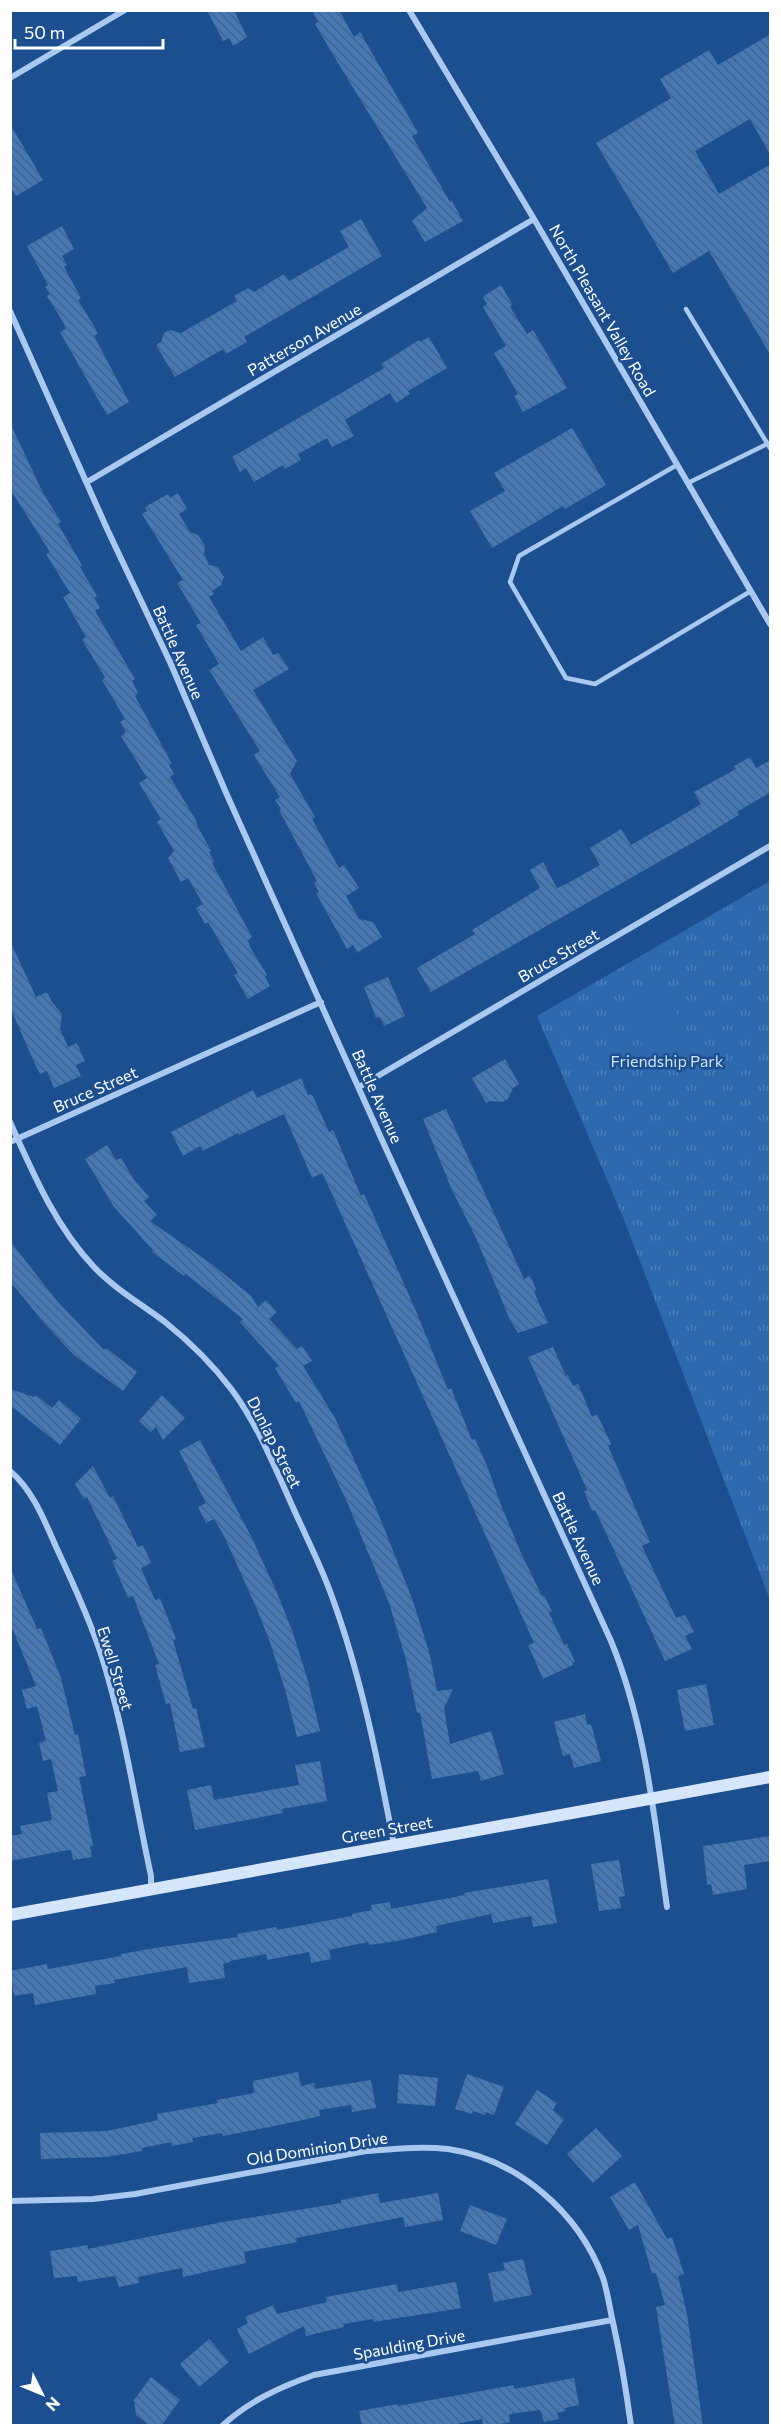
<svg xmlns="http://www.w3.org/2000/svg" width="781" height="2436" font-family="Commissioner,sans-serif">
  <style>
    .grass { fill: url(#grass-tufts) }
    .pitch { fill: #2e69ad }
    .building { fill: url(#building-back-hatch) }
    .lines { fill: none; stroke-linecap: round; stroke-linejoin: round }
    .lane { stroke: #a9c9ee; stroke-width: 4.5 }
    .street { stroke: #a9c9ee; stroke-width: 6 }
    .secondary { stroke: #d6e6fa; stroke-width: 12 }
    .labels { text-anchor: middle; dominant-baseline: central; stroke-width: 5; stroke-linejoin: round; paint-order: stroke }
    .street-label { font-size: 16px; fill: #fff; stroke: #1b4f8f }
    .park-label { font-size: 16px; fill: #cfe3fa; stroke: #1b4f8f }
  </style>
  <defs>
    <pattern id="grass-tufts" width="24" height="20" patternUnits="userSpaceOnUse" patternTransform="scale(1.5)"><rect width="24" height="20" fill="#2e69ad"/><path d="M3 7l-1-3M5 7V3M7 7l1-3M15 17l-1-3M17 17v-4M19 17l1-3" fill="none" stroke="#4d80b9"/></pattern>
    <pattern id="building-back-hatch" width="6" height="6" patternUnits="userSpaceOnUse" patternTransform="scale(1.5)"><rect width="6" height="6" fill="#4478b7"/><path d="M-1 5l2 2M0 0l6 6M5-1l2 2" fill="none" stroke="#486282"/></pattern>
  </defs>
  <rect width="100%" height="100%" fill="#1b4f8f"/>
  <path class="grass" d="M 770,881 L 770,1600 L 623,1217 L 537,1016 Z"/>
  <path class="pitch" d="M 659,982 L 698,1053 L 658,1075 L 619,1004 Z"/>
  <path class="building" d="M 207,10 L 234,10 L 247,37 L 233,46 L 229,38 L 223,41 Z
    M 312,10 L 339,10 L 354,37 L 360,32 L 418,133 L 412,136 L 450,202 L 452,201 L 463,221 L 425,242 L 412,221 L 427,208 L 341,68 L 315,24 L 318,22 Z
    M 771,34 L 771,156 L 750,119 L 695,151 L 719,194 L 771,164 L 771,356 L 709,251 L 673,273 L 596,143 L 671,98 L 660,79 L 709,50 L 718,65 Z
    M 10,124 L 43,180 L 16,196 L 10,186 Z
    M 361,219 L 382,256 L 244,337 L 247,342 L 226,354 L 223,349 L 175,377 L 156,345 L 161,342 L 164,333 L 170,330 L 181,333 L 237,301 L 234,296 L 248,288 L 254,292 L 284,274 L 289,281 L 349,247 L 340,231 Z
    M 62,226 L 74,249 L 62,256 L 67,265 L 64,267 L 81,298 L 78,300 L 98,333 L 94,336 L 129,402 L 107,415 L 60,332 L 66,329 L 63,322 L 47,296 L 50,294 L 45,287 L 48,285 L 27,246 Z
    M 501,285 L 512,304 L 510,307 L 527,334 L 533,330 L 567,388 L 523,412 L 514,396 L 518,394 L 494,353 L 506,346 L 483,307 L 487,304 L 483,298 L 485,295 Z
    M 429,337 L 447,368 L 408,391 L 410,394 L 396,403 L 390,393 L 345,420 L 354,436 L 332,447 L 327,438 L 298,454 L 301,460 L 285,469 L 283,465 L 254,482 L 246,468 L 240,472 L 232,457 L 384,368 L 381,364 L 419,340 L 420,342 Z
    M 10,423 L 43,493 L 61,522 L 58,524 L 82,565 L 80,567 L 97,596 L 94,598 L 100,608 L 95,611 L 135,679 L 132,681 L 138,693 L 135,696 L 172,764 L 169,765 L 174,774 L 170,777 L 197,822 L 196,823 L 211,851 L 209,852 L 214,862 L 212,863 L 252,937 L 248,940 L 250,947 L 267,975 L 265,977 L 270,986 L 248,999 L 234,975 L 238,973 L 208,922 L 205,924 L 196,908 L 203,904 L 188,878 L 181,882 L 168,858 L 174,851 L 157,822 L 161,819 L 139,783 L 147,778 L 121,736 L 126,732 L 120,722 L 125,719 L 102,680 L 105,677 L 82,640 L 86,637 L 63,597 L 70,593 L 46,554 L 50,552 L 10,489 Z
    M 572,428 L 606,485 L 565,509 L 563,506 L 492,548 L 470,511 L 505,491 L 494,473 Z
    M 178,493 L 187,509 L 179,514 L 190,532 L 198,535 L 205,546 L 204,554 L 209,565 L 218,567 L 224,577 L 221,585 L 212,591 L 214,594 L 209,597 L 241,651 L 263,637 L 273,655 L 278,653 L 289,669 L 253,690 L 297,761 L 290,774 L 315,817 L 312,819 L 339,868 L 344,865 L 359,888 L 346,896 L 359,919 L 373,922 L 382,937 L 357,953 L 353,945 L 347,949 L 316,893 L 319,892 L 314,883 L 317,881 L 279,810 L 281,809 L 275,800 L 280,797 L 254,755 L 260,751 L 209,670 L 219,664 L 196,625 L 201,623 L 177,583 L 183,580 L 142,514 L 147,511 L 145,507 L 168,494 L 170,498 Z
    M 750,757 L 756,768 L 771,760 L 771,792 L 737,812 L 739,815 L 699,839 L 431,992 L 417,968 L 475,934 L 472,930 L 540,888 L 530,870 L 543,862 L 557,888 L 568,883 L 600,865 L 590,848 L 621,829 L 631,845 L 671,822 L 701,804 L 694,792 L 736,769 L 734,766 Z
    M 10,941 L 36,997 L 47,992 L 52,1002 L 62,1014 L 60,1029 L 68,1047 L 77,1043 L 85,1061 L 76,1065 L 81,1076 L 54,1088 L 47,1071 L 40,1074 L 34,1062 L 10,1007 Z
    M 388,977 L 405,1016 L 384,1026 L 380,1017 L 376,1018 L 364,987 Z
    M 505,1059 L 519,1084 L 513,1088 L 508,1099 L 502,1102 L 490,1101 L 486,1103 L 472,1078 Z
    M 301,1078 L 308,1095 L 312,1094 L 329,1132 L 333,1130 L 361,1196 L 364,1194 L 416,1311 L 448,1390 L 451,1388 L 472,1440 L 475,1439 L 488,1468 L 501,1505 L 521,1553 L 542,1596 L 544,1595 L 552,1611 L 549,1613 L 564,1645 L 567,1644 L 575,1662 L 572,1663 L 573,1665 L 543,1679 L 528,1645 L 534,1643 L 327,1183 L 322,1173 L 312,1178 L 284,1114 L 239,1135 L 238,1133 L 203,1151 L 200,1146 L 183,1156 L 171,1132 L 253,1090 L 257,1098 Z
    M 446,1109 L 524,1279 L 530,1276 L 536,1289 L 534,1292 L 548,1323 L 518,1333 L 510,1320 L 476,1238 L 452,1190 L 423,1119 Z
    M 107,1145 L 116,1160 L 121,1158 L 135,1181 L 149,1197 L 144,1201 L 157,1215 L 150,1221 L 213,1265 L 251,1296 L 258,1307 L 266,1300 L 277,1312 L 269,1319 L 297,1349 L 302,1346 L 312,1361 L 303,1366 L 335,1418 L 376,1508 L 413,1601 L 430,1655 L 437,1691 L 453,1689 L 444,1708 L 450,1744 L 491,1731 L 504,1774 L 481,1781 L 478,1771 L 432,1779 L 420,1713 L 417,1713 L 406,1660 L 389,1603 L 347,1502 L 299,1401 L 296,1403 L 275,1368 L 279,1366 L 240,1322 L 243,1319 L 186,1274 L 184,1276 L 152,1252 L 153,1250 L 114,1207 L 85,1159 Z
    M 10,1241 L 57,1301 L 104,1350 L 106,1348 L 137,1372 L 123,1391 L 74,1355 L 44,1323 L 10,1281 Z
    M 553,1347 L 566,1376 L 568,1375 L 573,1386 L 578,1384 L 592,1417 L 597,1414 L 611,1444 L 608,1446 L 650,1542 L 642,1546 L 676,1618 L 685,1615 L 694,1632 L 685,1636 L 692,1649 L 665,1661 L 612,1546 L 595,1510 L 592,1511 L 584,1491 L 587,1490 L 528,1357 Z
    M 10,1389 L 34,1397 L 36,1395 L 52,1408 L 59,1400 L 81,1419 L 60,1445 L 10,1405 Z
    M 162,1395 L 185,1418 L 163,1440 L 156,1427 L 151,1432 L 139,1421 Z
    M 200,1440 L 252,1538 L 278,1595 L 293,1633 L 308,1681 L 320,1731 L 297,1737 L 286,1693 L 270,1642 L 256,1607 L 224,1536 L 214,1519 L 206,1523 L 198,1507 L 206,1503 L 179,1451 Z
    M 93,1466 L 110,1498 L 113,1496 L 138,1547 L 143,1545 L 151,1563 L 141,1568 L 155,1600 L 160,1598 L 176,1639 L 173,1640 L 193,1709 L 196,1708 L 205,1747 L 180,1752 L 170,1703 L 166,1704 L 155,1665 L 159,1664 L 133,1596 L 128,1598 L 112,1561 L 117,1559 L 87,1497 L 84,1499 L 75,1484 Z
    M 10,1567 L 37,1629 L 41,1628 L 61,1678 L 75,1735 L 78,1734 L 86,1776 L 79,1777 L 93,1846 L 90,1846 L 92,1857 L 73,1860 L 71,1850 L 68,1850 L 10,1861 L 10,1836 L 22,1834 L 20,1826 L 52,1820 L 47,1793 L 58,1791 L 51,1759 L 43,1761 L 39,1743 L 46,1741 L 37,1706 L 27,1709 L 22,1690 L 36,1686 L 10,1623 Z
    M 706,1684 L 714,1725 L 685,1731 L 677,1690 Z
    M 585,1714 L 587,1725 L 591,1724 L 601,1761 L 574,1768 L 570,1754 L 563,1756 L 554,1722 Z
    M 320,1761 L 327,1801 L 282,1809 L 283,1813 L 195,1830 L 187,1790 L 211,1785 L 214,1800 L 299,1785 L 295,1765 Z
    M 771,1836 L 771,1861 L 744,1865 L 747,1889 L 713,1895 L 711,1884 L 707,1885 L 703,1846 Z
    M 619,1860 L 625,1896 L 619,1897 L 621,1908 L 599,1911 L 591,1864 Z
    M 548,1879 L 557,1923 L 533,1927 L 531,1916 L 493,1923 L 491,1914 L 436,1926 L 437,1932 L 397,1941 L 369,1945 L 368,1942 L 329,1950 L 331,1959 L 311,1963 L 309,1952 L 267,1960 L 266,1954 L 230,1961 L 230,1962 L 223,1964 L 225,1978 L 189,1983 L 187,1967 L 114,1980 L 115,1983 L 95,1986 L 96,1994 L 35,2005 L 33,1993 L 14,1996 L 10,1971 L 47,1964 L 48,1969 L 121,1956 L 121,1954 L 161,1947 L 238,1937 L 237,1934 L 276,1927 L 277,1930 L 352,1916 L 352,1914 L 372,1910 L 371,1905 L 390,1902 L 391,1909 L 465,1895 L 464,1893 Z
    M 298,2072 L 301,2086 L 314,2083 L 315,2089 L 371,2080 L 376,2108 L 352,2112 L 351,2105 L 319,2110 L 320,2116 L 299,2121 L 223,2136 L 222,2133 L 192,2138 L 193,2142 L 172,2146 L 171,2142 L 142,2148 L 142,2151 L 106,2157 L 41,2159 L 40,2133 L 107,2131 L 158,2120 L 157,2114 L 218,2103 L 217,2100 L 254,2093 L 253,2081 Z
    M 399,2074 L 438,2078 L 435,2106 L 397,2103 Z
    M 467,2074 L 504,2087 L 494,2115 L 486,2112 L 485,2115 L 473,2111 L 472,2114 L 455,2109 Z
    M 537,2090 L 557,2103 L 553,2110 L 564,2119 L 547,2145 L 515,2124 Z
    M 596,2128 L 622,2156 L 593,2183 L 567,2154 Z
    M 635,2182 L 667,2239 L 672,2237 L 684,2274 L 678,2276 L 687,2314 L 703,2426 L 675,2426 L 656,2307 L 665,2305 L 656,2273 L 652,2274 L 638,2225 L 629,2230 L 610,2197 Z
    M 378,2193 L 380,2203 L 438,2193 L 443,2220 L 405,2227 L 403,2217 L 296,2238 L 297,2242 L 244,2252 L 246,2263 L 183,2277 L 182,2268 L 138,2277 L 139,2283 L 119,2287 L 115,2276 L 78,2282 L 77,2276 L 54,2278 L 50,2251 L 88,2245 L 88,2249 L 223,2222 L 341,2203 L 341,2200 Z
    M 470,2205 L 507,2219 L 496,2245 L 460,2231 Z
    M 523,2259 L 532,2295 L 494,2302 L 488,2273 L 505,2270 L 503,2263 Z
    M 456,2282 L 461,2308 L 374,2322 L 373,2319 L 343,2324 L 344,2327 L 306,2336 L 304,2326 L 249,2354 L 237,2329 L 248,2323 L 245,2317 L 273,2305 L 277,2314 L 327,2302 L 326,2297 L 397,2284 L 398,2292 Z
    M 209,2339 L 229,2362 L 199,2387 L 180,2364 Z
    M 151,2377 L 180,2400 L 161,2426 L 150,2426 L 136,2415 L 134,2400 Z
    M 574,2378 L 579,2405 L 565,2408 L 565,2411 L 557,2413 L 559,2419 L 544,2422 L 540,2410 L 509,2414 L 510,2422 L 491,2426 L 483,2426 L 482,2419 L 446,2426 L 362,2426 L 359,2411 L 398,2404 L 398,2406 L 514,2385 L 514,2389 Z"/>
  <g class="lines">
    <path class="lane" d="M 686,309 L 770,448
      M 677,465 L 519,556 L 510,582 L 566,678 L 595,684 L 751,591
      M 688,483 L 769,443"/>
    <path class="street" d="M 409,10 L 534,219 L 770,624
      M 10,78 L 125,10
      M 10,311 L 108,531 L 170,662 L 227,795 L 382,1140 L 611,1641 C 646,1726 654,1817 667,1907
      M 87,482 L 534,219
      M 359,1087 L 770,846
      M 10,1122 C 33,1173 55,1226 94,1267 C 115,1289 141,1304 165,1322 C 190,1342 213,1365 232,1390 C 257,1424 274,1465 291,1503 C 304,1533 320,1563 331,1594 C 361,1675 378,1761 394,1845
      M 10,1142 L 321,1002
      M 10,1471 C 33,1490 45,1522 57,1549 C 73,1583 89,1618 101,1654 C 124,1726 135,1802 151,1876 L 151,1888
      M 10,2201 L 93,2199 L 135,2194 L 366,2151 C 393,2149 421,2146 448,2149 C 518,2159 579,2213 603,2278 C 607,2290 609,2304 612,2318 C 620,2353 626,2389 631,2426
      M 222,2426 C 249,2401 280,2387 314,2375 L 612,2320"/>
    <path class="secondary" d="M 10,1915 L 770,1777"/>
  </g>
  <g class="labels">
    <g class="street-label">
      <text transform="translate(603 310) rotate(60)">North Pleasant Valley Road</text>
      <text transform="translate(304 339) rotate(-30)">Patterson Avenue</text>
      <text transform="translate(179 652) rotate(66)">Battle Avenue</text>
      <text transform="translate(558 955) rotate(-30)">Bruce Street</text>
      <text transform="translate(95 1089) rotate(-24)">Bruce Street</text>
      <text transform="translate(378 1096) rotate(66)">Battle Avenue</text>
      <text transform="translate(275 1442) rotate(63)">Dunlap Street</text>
      <text transform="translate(579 1538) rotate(65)">Battle Avenue</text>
      <text transform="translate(116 1668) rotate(73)">Ewell Street</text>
      <text transform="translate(387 1829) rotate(-10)">Green Street</text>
      <text transform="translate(317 2148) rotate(-9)">Old Dominion Drive</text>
      <text transform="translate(409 2344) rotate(-10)">Spaulding Drive</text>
    </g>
    <g class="park-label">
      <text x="667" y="1060">Friendship Park</text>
    </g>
  </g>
  <rect width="781" height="2436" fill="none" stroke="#ffffff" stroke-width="24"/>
  <g transform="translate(42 2394) rotate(133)" stroke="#1b4f8f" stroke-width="4.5" paint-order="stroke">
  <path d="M0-4.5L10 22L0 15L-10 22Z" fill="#ffffff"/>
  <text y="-9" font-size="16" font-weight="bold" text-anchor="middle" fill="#ffffff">N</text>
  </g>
  <path d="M15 39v9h148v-9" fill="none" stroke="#ffffff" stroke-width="3"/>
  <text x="24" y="39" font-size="18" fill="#ffffff" stroke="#1b4f8f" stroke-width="4.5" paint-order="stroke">50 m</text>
</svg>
